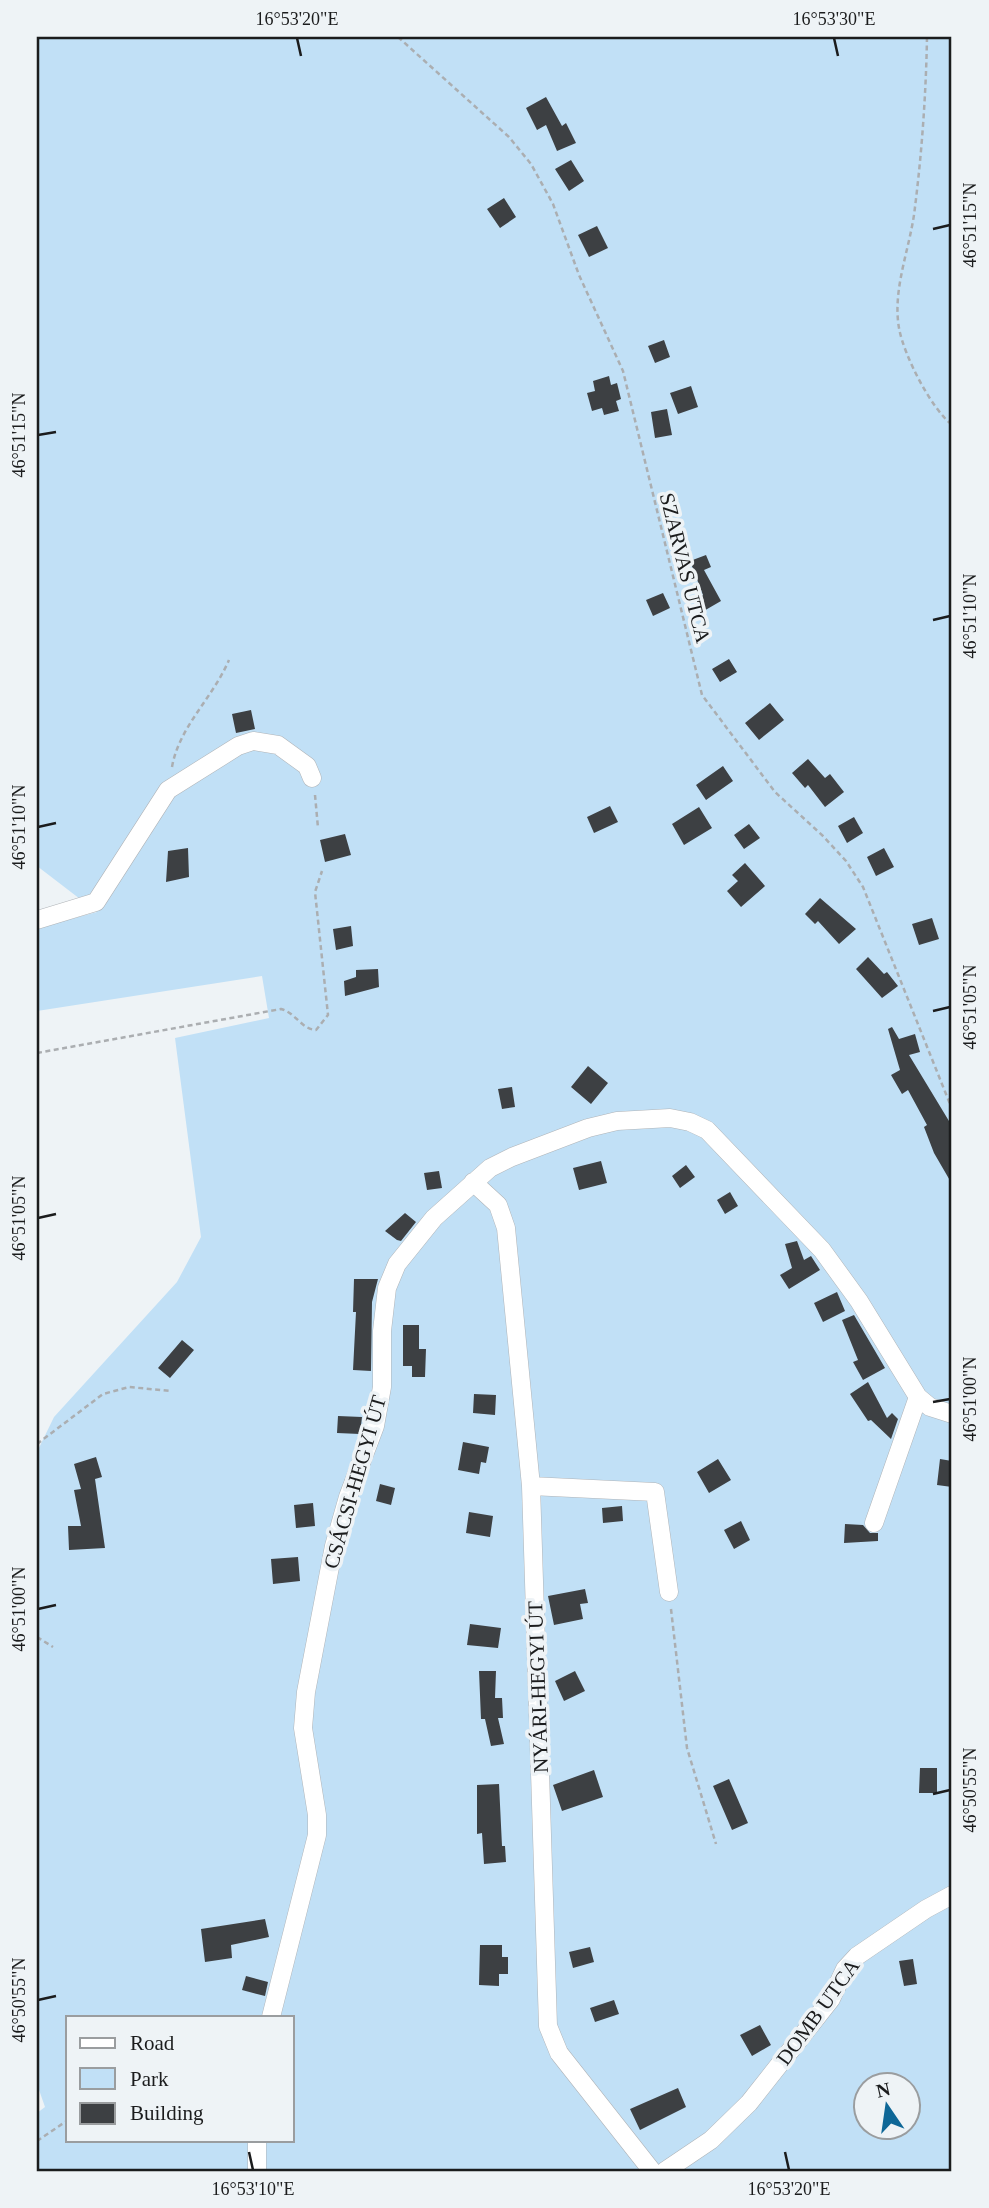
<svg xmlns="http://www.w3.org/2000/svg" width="989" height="2208" font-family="'Times New Roman',serif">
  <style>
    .green { fill: #c1e0f6; fill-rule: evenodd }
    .building { fill: #3d4043 }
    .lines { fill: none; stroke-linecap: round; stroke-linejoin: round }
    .street-casing { stroke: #b0b4b8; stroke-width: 19 }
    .path { stroke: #abaeb1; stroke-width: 2.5; stroke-dasharray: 5 3.5; stroke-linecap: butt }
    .street { stroke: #fff; stroke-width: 18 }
    .ticks { fill: none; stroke: #1b1c1d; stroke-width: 2.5 }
    .labels { text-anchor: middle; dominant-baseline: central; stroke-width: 7; stroke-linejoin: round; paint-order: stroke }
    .street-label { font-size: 21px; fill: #1b1c1d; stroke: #eef3f6 }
    .neatline { fill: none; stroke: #1b1c1d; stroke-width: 2.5 }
    .ticks-label { font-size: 18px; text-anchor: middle; fill: #1b1c1d }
  </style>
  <rect width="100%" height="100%" fill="#eef3f6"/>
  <path class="green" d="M 37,37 L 952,37 L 952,2171 L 37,2171 L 37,2113 L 45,2107 L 37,2084 L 37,1452 L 54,1417 L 177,1282 L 201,1237 L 175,1038 L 269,1018 L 262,976 L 37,1011 L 37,928 L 97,912 L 37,866 ZM 68,2017 L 292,2017 L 292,2140 L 68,2140 ZM 866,2086 L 908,2086 L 908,2128 L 866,2128 Z"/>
  <path class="building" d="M 546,97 L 562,126 L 566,123 L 576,143 L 557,151 L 546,125 L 537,130 L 526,108 Z
    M 571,160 L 584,181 L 569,191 L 555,169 Z
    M 504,198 L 516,217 L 500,228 L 487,209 Z
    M 597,226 L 608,248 L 589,257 L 578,235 Z
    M 664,340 L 670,357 L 655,363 L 648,346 Z
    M 609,376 L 611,385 L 617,383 L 621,399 L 616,401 L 619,411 L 604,415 L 602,408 L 592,411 L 587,393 L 595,391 L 593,381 Z
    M 691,386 L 698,407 L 678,414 L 670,393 Z
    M 667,409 L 672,435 L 655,438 L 651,412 Z
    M 706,555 L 711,567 L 704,570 L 721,601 L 702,612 L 695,599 L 703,595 L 690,561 Z
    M 663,593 L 670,608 L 653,616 L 646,600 Z
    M 729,659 L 737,672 L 720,682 L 712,669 Z
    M 770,703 L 784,720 L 759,740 L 745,723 Z
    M 251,710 L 255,729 L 236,733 L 232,714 Z
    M 808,759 L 825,778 L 830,774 L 844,792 L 825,807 L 808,785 L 805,788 L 792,773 Z
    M 723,766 L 733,781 L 706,800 L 696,785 Z
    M 610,806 L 618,822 L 594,833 L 587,817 Z
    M 699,807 L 712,828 L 684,845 L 672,824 Z
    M 854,817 L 863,833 L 847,843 L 838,826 Z
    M 749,824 L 760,838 L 744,849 L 734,835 Z
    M 345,834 L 351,855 L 325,862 L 320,840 Z
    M 188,848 L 189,877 L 166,882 L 168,851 Z
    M 884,848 L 894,867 L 876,876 L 867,857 Z
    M 745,863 L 765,886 L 741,907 L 727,891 L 738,881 L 732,875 Z
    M 820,898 L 856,929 L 839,944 L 818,921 L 815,924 L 805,914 Z
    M 932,918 L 939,939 L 919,945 L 912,924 Z
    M 351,926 L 353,946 L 336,950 L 333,929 Z
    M 868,957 L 884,974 L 887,972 L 898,986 L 882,998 L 856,969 Z
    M 378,969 L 379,987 L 345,996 L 344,981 L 356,977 L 356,970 Z
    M 892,1027 L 899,1039 L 915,1034 L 920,1052 L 909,1055 L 952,1126 L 952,1184 L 934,1153 L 924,1127 L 927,1125 L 908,1090 L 902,1094 L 891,1075 L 900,1070 L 888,1029 Z
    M 588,1066 L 608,1083 L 591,1104 L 571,1087 Z
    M 512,1087 L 515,1107 L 502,1109 L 498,1089 Z
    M 601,1161 L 607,1183 L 579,1190 L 573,1168 Z
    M 686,1165 L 695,1177 L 680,1188 L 672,1176 Z
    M 439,1171 L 442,1188 L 427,1190 L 424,1173 Z
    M 730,1192 L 738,1206 L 725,1214 L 717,1200 Z
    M 405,1213 L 416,1222 L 401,1241 L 397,1240 L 385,1231 Z
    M 797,1241 L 804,1260 L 811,1256 L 820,1270 L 789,1289 L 780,1275 L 792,1268 L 785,1244 Z
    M 354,1279 L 378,1279 L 372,1302 L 371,1371 L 353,1370 L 356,1312 L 353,1312 Z
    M 837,1292 L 845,1311 L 823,1322 L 814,1303 Z
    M 854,1315 L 885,1368 L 863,1380 L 853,1362 L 858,1360 L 842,1320 Z
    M 403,1325 L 419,1325 L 419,1349 L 426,1349 L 425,1377 L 412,1377 L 412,1366 L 403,1366 Z
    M 182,1340 L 194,1350 L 170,1378 L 158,1368 Z
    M 868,1382 L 887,1418 L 892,1413 L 898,1419 L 891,1439 L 871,1420 L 868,1421 L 850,1394 Z
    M 474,1394 L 496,1395 L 495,1415 L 473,1413 Z
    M 338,1416 L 362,1417 L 360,1434 L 337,1433 Z
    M 463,1442 L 489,1447 L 486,1463 L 481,1462 L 479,1474 L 458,1470 Z
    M 96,1457 L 102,1477 L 95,1479 L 105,1548 L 69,1550 L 68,1526 L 81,1526 L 74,1490 L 81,1489 L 74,1464 Z
    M 718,1459 L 731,1480 L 709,1493 L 697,1472 Z
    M 940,1459 L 952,1461 L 952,1487 L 937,1485 Z
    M 380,1484 L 395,1488 L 391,1505 L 376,1501 Z
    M 313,1503 L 315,1526 L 296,1528 L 294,1505 Z
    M 622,1506 L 623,1521 L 603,1523 L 602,1508 Z
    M 469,1512 L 493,1516 L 490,1537 L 466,1533 Z
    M 741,1521 L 750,1540 L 734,1549 L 724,1530 Z
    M 845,1524 L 863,1525 L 870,1533 L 878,1533 L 878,1541 L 844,1543 Z
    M 298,1557 L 300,1581 L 273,1584 L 271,1559 Z
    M 585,1589 L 588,1603 L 580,1604 L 583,1619 L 554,1625 L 548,1596 Z
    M 470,1624 L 501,1628 L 498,1648 L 467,1645 Z
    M 479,1671 L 496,1671 L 495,1698 L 502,1698 L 503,1718 L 498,1718 L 504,1744 L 491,1746 L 485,1719 L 481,1719 Z
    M 575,1671 L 585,1691 L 564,1701 L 555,1681 Z
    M 920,1768 L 937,1768 L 937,1793 L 919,1793 Z
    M 594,1770 L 603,1797 L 562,1811 L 553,1785 Z
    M 729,1779 L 748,1823 L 732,1830 L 713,1786 Z
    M 499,1784 L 502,1846 L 505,1846 L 506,1862 L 484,1864 L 482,1833 L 477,1834 L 477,1785 Z
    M 265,1919 L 269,1937 L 231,1945 L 232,1958 L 205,1962 L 201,1929 Z
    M 480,1945 L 502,1945 L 502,1957 L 508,1957 L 508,1974 L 499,1974 L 499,1986 L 479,1985 Z
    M 590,1947 L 594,1962 L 573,1968 L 569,1952 Z
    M 913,1959 L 917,1984 L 904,1986 L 899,1961 Z
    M 246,1976 L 268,1982 L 265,1996 L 242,1990 Z
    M 614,2000 L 619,2014 L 595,2022 L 590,2008 Z
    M 760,2025 L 771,2045 L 752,2056 L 740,2035 Z
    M 678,2088 L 686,2107 L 640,2130 L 630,2109 Z"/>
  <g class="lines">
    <g class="street-casing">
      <path id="street" d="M 37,920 L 96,902 L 168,790 L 238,746 L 253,741 L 278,745 L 307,766 L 312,778
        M 473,1182 L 498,1205 L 506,1228 L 531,1486 L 548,2026 L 559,2053 L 652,2171
        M 531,1486 L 655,1492 L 669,1592
        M 874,1523 L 918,1397
        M 271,2017 L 317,1835 L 317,1815 L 303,1728 L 306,1692 L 334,1546 L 348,1497 L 375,1426 L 382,1387 L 382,1331 L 387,1288 L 397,1264 L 434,1218 L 490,1168 L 512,1157 L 588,1128 L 617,1121 L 670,1118 L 690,1122 L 707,1130 L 822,1250 L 859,1301 L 918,1397 L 930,1407 L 952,1414
        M 257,2140 L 257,2171
        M 665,2171 L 711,2140 L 749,2103 L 831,1999 L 845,1969 L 857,1956 L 926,1909 L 952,1895"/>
    </g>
    <path class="path" d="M 398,37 L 509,137 L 531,164 L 553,204 L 579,275 L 623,371 L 702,695 L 775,792 L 823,836 L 846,861 L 863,887 L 952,1109
      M 927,37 C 926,93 922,151 915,207 C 911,246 892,288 899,328 C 904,356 931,408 952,425
      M 172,767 C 179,727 212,699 229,660
      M 315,795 L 318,828
      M 37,1053 L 281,1009 C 296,1013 301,1029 316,1030 L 328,1015 L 315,892 L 322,871
      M 37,1444 L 103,1394 L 129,1387 L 171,1391
      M 671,1609 L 687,1748 L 716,1844
      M 37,1637 L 53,1647
      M 37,2141 L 68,2120"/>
    <use href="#street" class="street"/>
  </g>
  <path class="ticks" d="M 297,38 L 301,56M 834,38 L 838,56M 933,229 L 950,225M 38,435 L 56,432M 933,620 L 950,616M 38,827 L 56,823M 933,1011 L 950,1007M 38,1218 L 56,1214M 933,1402 L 950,1399M 38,1609 L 56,1605M 933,1794 L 950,1790M 38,2000 L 56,1996M 249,2152 L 253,2170M 785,2152 L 789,2170"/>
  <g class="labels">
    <g class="street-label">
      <text transform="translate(685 568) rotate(76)">SZARVAS UTCA</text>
      <text transform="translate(355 1482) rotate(-74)">CSÁCSI-HEGYI ÚT</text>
      <text transform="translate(538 1687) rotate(-92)">NYÁRI-HEGYI ÚT</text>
      <text transform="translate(818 2012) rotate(-54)">DOMB UTCA</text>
    </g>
  </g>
  <rect width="989" height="2208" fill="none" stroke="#eef3f6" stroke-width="77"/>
  <rect x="66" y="2016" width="228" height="126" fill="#eef3f6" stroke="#9a9d9f" stroke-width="2"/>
  <rect x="80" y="2038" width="35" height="10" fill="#ffffff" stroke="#9a9d9f" stroke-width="2"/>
  <text x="130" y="2050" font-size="21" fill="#1b1c1d">Road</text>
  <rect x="80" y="2068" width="35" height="21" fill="#c1e0f6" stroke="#9a9d9f" stroke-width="2"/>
  <text x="130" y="2086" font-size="21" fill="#1b1c1d">Park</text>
  <rect x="80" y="2103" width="35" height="21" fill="#3d4043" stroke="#9a9d9f" stroke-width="2"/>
  <text x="130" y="2120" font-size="21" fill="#1b1c1d">Building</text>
  <g transform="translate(887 2106) rotate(347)"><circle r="33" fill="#eef3f6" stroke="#9a9d9f" stroke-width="2"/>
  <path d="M0-5L12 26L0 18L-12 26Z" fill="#0e6797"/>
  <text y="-10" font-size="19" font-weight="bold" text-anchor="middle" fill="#1b1c1d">N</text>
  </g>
  <rect x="38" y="38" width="912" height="2132" class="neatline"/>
  <g class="ticks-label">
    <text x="297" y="25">16°53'20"E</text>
    <text x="834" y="25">16°53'30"E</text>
    <text transform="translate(970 225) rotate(-90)" y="6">46°51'15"N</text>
    <text transform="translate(19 435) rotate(-90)" y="6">46°51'15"N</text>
    <text transform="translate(970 616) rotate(-90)" y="6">46°51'10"N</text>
    <text transform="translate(19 827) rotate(-90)" y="6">46°51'10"N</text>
    <text transform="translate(970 1007) rotate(-90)" y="6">46°51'05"N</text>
    <text transform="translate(19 1218) rotate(-90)" y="6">46°51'05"N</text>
    <text transform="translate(970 1399) rotate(-90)" y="6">46°51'00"N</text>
    <text transform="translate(19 1609) rotate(-90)" y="6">46°51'00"N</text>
    <text transform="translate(970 1790) rotate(-90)" y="6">46°50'55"N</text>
    <text transform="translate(19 2000) rotate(-90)" y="6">46°50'55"N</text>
    <text x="253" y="2195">16°53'10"E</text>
    <text x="789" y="2195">16°53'20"E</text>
  </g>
</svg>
